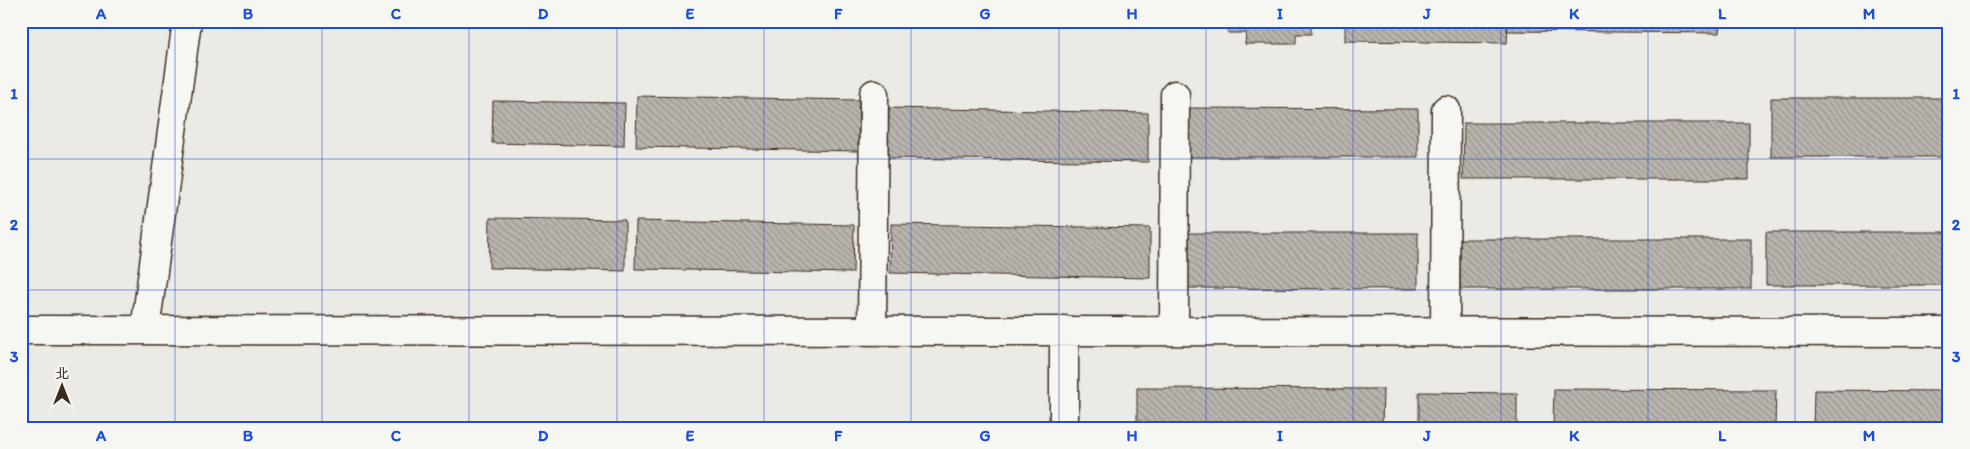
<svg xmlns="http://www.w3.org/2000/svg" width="1970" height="449" font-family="Itim,'LXGW WenKai TC',sans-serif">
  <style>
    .building { fill: url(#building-back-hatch); stroke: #3b2a1e }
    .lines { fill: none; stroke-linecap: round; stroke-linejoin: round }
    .minor-casing { stroke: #3b2a1e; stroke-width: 31 }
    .minor { stroke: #f6f6f2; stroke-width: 28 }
    .grid { fill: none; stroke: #1d4ed8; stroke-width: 1; stroke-opacity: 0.55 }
    .neatline { fill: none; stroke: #1d4ed8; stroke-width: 2 }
    .grid-label { font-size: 16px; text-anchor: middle; font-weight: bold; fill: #1d4ed8 }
  </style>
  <defs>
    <pattern id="building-back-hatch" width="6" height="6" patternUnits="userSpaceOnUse" patternTransform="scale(1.25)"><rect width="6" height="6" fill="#bab4ae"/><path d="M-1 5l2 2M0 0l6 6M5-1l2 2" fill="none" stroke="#98938d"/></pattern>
  </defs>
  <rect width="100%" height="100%" fill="#ebeae5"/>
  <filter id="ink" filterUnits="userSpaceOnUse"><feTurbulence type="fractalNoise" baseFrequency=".02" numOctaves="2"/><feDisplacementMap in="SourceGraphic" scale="10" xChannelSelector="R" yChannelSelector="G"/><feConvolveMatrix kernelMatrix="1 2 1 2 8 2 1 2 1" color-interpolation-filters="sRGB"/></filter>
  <g filter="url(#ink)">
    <path class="building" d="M 1228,21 L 1311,21 L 1311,34 L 1296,34 L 1296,44 L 1245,44 L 1246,33 L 1228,33 Z
      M 1345,21 L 1508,21 L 1507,43 L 1345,41 Z
      M 1508,21 L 1720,21 L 1719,33 L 1507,31 Z
      M 637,96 L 859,100 L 858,151 L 636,147 Z
      M 1771,98 L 1949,98 L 1949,157 L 1771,157 Z
      M 493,101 L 625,103 L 624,146 L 492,143 Z
      M 889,108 L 1148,113 L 1148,162 L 888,158 Z
      M 1185,108 L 1418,109 L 1418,157 L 1185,157 Z
      M 1464,123 L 1749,123 L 1749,179 L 1463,179 Z
      M 490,218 L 625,220 L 625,271 L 489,268 Z
      M 636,221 L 854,225 L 853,273 L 635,269 Z
      M 891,224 L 1150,228 L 1150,278 L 890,273 Z
      M 1766,232 L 1949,232 L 1949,285 L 1766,285 Z
      M 1185,233 L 1418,233 L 1418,289 L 1185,288 Z
      M 1460,239 L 1751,239 L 1751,289 L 1460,289 Z
      M 1137,388 L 1383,389 L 1382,428 L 1137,428 Z
      M 1554,389 L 1776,390 L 1775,428 L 1553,428 Z
      M 1814,390 L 1949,391 L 1949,428 L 1813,428 Z
      M 1419,392 L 1517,393 L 1517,428 L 1419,428 Z"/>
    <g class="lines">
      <g class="minor-casing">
        <path id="minor" d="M 21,330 L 1949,332
          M 145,330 L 187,21
          M 872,330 L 874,94
          M 1174,330 L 1175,95
          M 1445,331 L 1446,110
          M 1064,428 L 1064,330"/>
      </g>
      <use href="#minor" class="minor"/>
    </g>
  </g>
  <path class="grid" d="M 175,21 L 175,428M 322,21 L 322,428M 469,21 L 469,428M 617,21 L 617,428M 764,21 L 764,428M 911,21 L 911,428M 1059,21 L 1059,428M 1206,21 L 1206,428M 1353,21 L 1353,428M 1501,21 L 1501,428M 1648,21 L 1648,428M 1795,21 L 1795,428M 21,159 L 1949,159M 21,290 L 1949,290"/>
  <rect width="1970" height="449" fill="none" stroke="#f6f6f2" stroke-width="55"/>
  <g transform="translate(62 386)" stroke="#f6f6f2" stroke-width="4" paint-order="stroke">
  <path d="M0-4L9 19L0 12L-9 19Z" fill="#3b2a1e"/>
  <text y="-8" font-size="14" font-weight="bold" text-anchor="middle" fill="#3b2a1e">北</text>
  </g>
  <rect x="28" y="28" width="1914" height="394" class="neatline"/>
  <g class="grid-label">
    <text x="101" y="19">A</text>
    <text x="248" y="19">B</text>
    <text x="396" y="19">C</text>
    <text x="543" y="19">D</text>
    <text x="690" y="19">E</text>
    <text x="838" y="19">F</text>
    <text x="985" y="19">G</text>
    <text x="1132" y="19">H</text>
    <text x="1280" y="19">I</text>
    <text x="1427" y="19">J</text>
    <text x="1574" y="19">K</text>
    <text x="1722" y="19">L</text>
    <text x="1869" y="19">M</text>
    <text x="14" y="99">1</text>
    <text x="1956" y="99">1</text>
    <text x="14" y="230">2</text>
    <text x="1956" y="230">2</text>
    <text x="14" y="362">3</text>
    <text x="1956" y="362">3</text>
    <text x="101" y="441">A</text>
    <text x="248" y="441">B</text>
    <text x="396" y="441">C</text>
    <text x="543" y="441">D</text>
    <text x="690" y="441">E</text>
    <text x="838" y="441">F</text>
    <text x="985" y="441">G</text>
    <text x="1132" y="441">H</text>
    <text x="1280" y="441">I</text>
    <text x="1427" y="441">J</text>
    <text x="1574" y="441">K</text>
    <text x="1722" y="441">L</text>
    <text x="1869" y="441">M</text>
  </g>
</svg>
